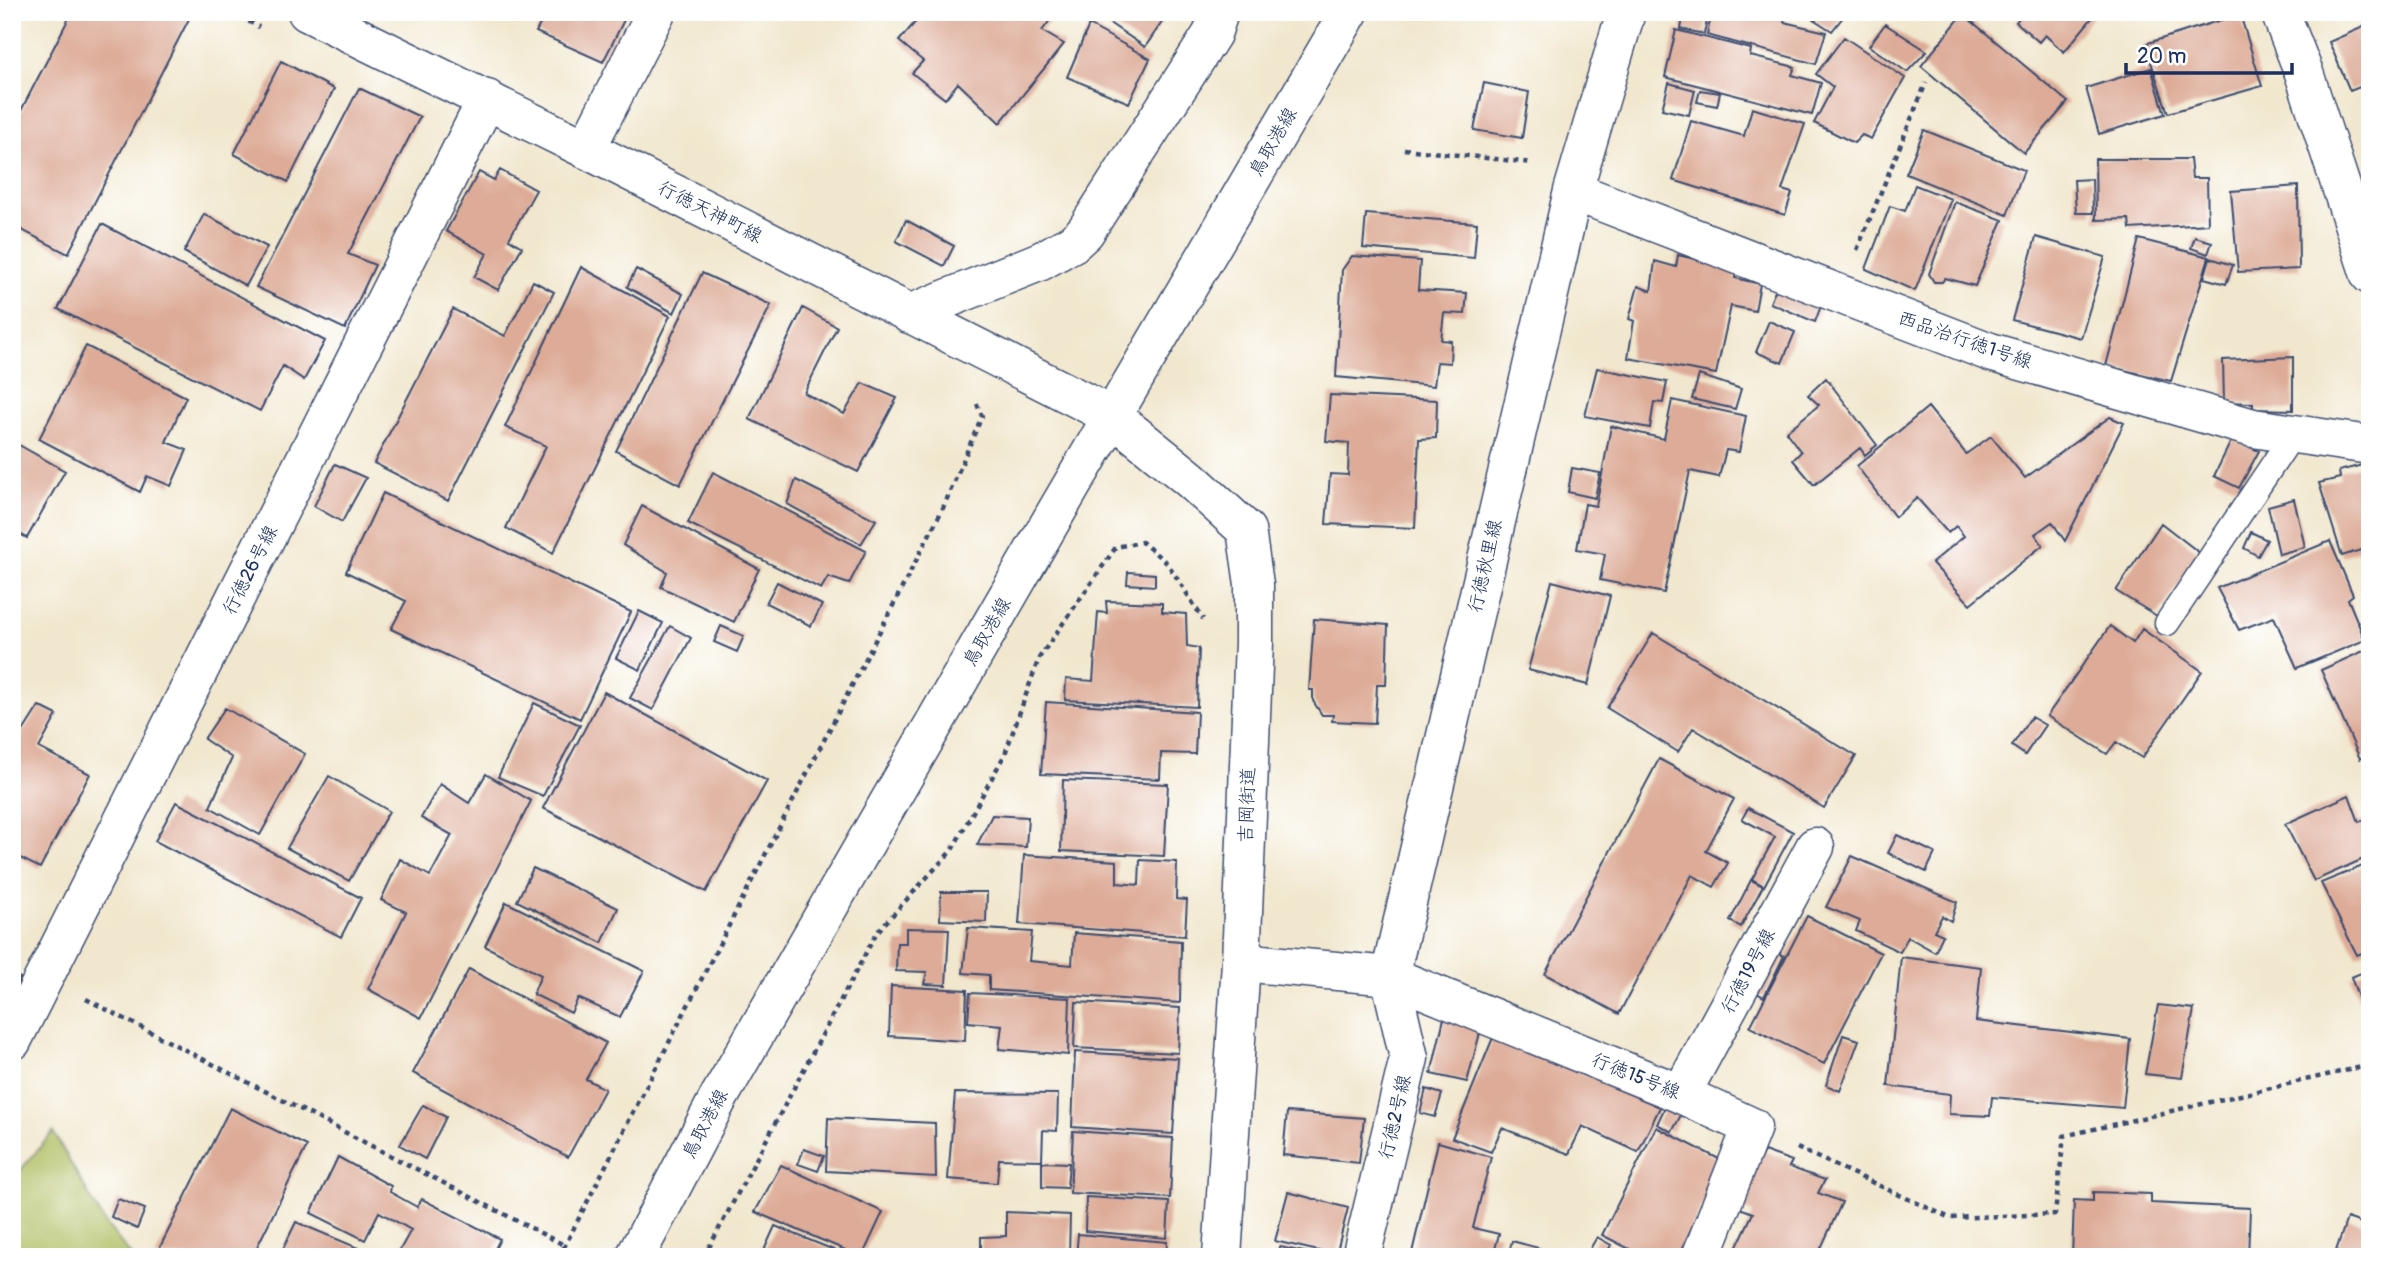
<svg xmlns="http://www.w3.org/2000/svg" width="2382" height="1269" font-family="Pangolin,'Klee One',sans-serif">
  <style>
    .green { fill: #afbd60; stroke: #65765f; stroke-width: 2 }
    .building { fill: #ddab97 }
    .lines { fill: none; stroke-linecap: round; stroke-linejoin: round }
    .service-casing { stroke: #3b4b6f; stroke-width: 27 }
    .minor-casing { stroke: #3b4b6f; stroke-width: 41 }
    .tertiary-casing { stroke: #3b4b6f; stroke-width: 41 }
    .primary-casing { stroke: #3b4b6f; stroke-width: 41 }
    .path { stroke: #3b4b6f; stroke-width: 4.5; stroke-dasharray: 5 5; stroke-linecap: butt }
    .service { stroke: #fff; stroke-width: 24 }
    .minor { stroke: #fff; stroke-width: 38 }
    .tertiary { stroke: #fff; stroke-width: 38 }
    .primary { stroke: #fff; stroke-width: 38 }
    .labels { text-anchor: middle; dominant-baseline: central; stroke-width: 5; stroke-linejoin: round; paint-order: stroke }
    .street-label { font-size: 19px; fill: #1b2f5e; stroke: #fff }
  </style>
  <rect width="100%" height="100%" fill="#fff"/>
  <filter id="ink" filterUnits="userSpaceOnUse"><feTurbulence type="fractalNoise" baseFrequency=".0143" numOctaves="2"/><feDisplacementMap in="SourceGraphic" scale="14" xChannelSelector="R" yChannelSelector="G"/><feConvolveMatrix kernelMatrix="1 2 1 2 8 2 1 2 1" color-interpolation-filters="sRGB"/></filter>
  <filter id="wash" filterUnits="userSpaceOnUse"><feTurbulence type="fractalNoise" baseFrequency=".00686" numOctaves="4" result="noise"/><feDisplacementMap in="SourceGraphic" scale="28" xChannelSelector="R" yChannelSelector="G"/><feGaussianBlur stdDeviation="1.57" result="paint"/><feColorMatrix in="noise" values="0 0 0 0 0 0 0 0 0 0 0 0 0 0 0 0 0 1.4 0 .05"/><feComposite in="paint" operator="in"/></filter>
  <g filter="url(#wash)">
    <rect width="100%" height="100%" fill="#f1e7ce"/>
    <path class="green" d="M 53,1132 L 103,1220 L 132,1257 L 12,1257 L 12,1180 Z"/>
    <g id="blocks">
      <path class="building" d="M 72,12 L 176,12 L 189,19 L 68,254 L 12,225 L 12,128 Z
        M 546,12 L 628,12 L 603,62 L 536,32 Z
        M 924,12 L 1056,12 L 1042,31 L 1064,44 L 1000,123 L 958,83 L 945,99 L 912,73 L 923,61 L 899,41 Z
        M 1106,12 L 1169,12 L 1145,47 L 1102,18 Z
        M 1684,12 L 1709,12 L 1704,34 L 1681,29 Z
        M 1712,12 L 1783,12 L 1786,13 L 1784,22 L 1826,32 L 1816,64 L 1707,35 Z
        M 1802,12 L 1847,12 L 1832,31 Z
        M 2024,12 L 2097,12 L 2064,52 L 2045,35 L 2039,42 L 2016,22 Z
        M 1963,14 L 2068,102 L 2024,153 L 1921,66 Z
        M 2240,14 L 2262,86 L 2168,113 L 2145,44 Z
        M 1885,24 L 1927,51 L 1907,72 L 1869,46 Z
        M 2370,24 L 2370,83 L 2350,91 L 2329,42 Z
        M 1089,25 L 1150,59 L 1129,103 L 1067,77 Z
        M 1676,30 L 1751,49 L 1750,56 L 1795,67 L 1792,75 L 1821,83 L 1812,115 L 1665,77 Z
        M 1844,37 L 1905,78 L 1871,139 L 1862,135 L 1854,143 L 1814,123 L 1833,87 L 1816,74 Z
        M 281,61 L 334,89 L 288,182 L 234,154 Z
        M 2151,68 L 2165,114 L 2099,134 L 2086,88 Z
        M 1484,83 L 1529,92 L 1522,138 L 1474,130 Z
        M 1669,83 L 1695,90 L 1689,115 L 1662,109 Z
        M 359,88 L 420,117 L 348,254 L 375,265 L 345,329 L 256,287 Z
        M 1700,90 L 1720,93 L 1717,106 L 1697,102 Z
        M 1752,108 L 1805,124 L 1782,190 L 1792,193 L 1785,215 L 1673,180 L 1691,121 L 1744,136 Z
        M 1924,130 L 2024,170 L 2007,215 L 1906,174 Z
        M 2095,159 L 2190,159 L 2192,178 L 2207,178 L 2208,224 L 2130,229 L 2129,219 L 2096,220 Z
        M 500,170 L 536,190 L 509,239 L 522,247 L 498,290 L 474,277 L 487,254 L 446,231 L 479,172 L 494,180 Z
        M 2092,179 L 2093,213 L 2076,213 L 2074,180 Z
        M 1915,185 L 1951,199 L 1915,291 L 1866,269 L 1890,206 L 1905,211 Z
        M 2298,186 L 2299,269 L 2238,272 L 2231,191 Z
        M 1955,202 L 2003,220 L 1975,286 L 1945,278 L 1942,282 L 1934,282 L 1929,274 Z
        M 204,214 L 267,247 L 246,286 L 184,252 Z
        M 1366,214 L 1477,223 L 1474,258 L 1363,248 Z
        M 906,220 L 954,246 L 944,266 L 896,241 Z
        M 102,224 L 325,341 L 304,380 L 283,366 L 260,411 L 58,309 Z
        M 2036,237 L 2105,257 L 2081,338 L 2012,320 Z
        M 2195,237 L 2212,242 L 2208,254 L 2191,248 Z
        M 2139,239 L 2209,257 L 2171,381 L 2106,366 Z
        M 1678,255 L 1736,269 L 1735,278 L 1760,284 L 1755,311 L 1731,306 L 1716,374 L 1628,358 L 1634,321 L 1629,319 L 1638,286 L 1651,291 L 1655,261 L 1676,267 Z
        M 1352,256 L 1420,261 L 1418,290 L 1467,293 L 1465,314 L 1444,313 L 1441,340 L 1451,341 L 1450,363 L 1437,362 L 1434,386 L 1336,377 L 1342,270 Z
        M 2210,258 L 2233,265 L 2226,284 L 2204,278 Z
        M 581,267 L 670,316 L 553,553 L 506,528 L 546,446 L 505,427 Z
        M 636,269 L 683,294 L 674,313 L 627,287 Z
        M 702,273 L 771,305 L 680,485 L 616,451 Z
        M 533,281 L 554,292 L 448,501 L 374,463 L 453,309 L 505,336 Z
        M 1778,284 L 1822,303 L 1815,322 L 1770,303 Z
        M 803,308 L 837,327 L 804,393 L 844,414 L 862,383 L 897,398 L 858,472 L 749,419 Z
        M 1769,321 L 1795,332 L 1782,363 L 1756,352 Z
        M 86,346 L 186,397 L 166,442 L 187,450 L 171,486 L 147,476 L 140,492 L 39,439 Z
        M 2293,357 L 2293,410 L 2253,409 L 2253,403 L 2224,402 L 2223,360 Z
        M 1597,368 L 1667,382 L 1663,403 L 1654,402 L 1650,428 L 1585,416 Z
        M 1699,375 L 1741,389 L 1735,409 L 1692,399 Z
        M 1826,378 L 1877,445 L 1865,455 L 1860,448 L 1814,485 L 1793,460 L 1801,452 L 1786,432 L 1819,405 L 1808,395 Z
        M 1330,395 L 1437,400 L 1436,438 L 1419,439 L 1415,528 L 1326,524 L 1330,474 L 1348,475 L 1349,443 L 1326,441 Z
        M 1672,400 L 1746,416 L 1739,452 L 1726,450 L 1719,477 L 1690,471 L 1664,593 L 1600,580 L 1605,554 L 1577,549 L 1585,504 L 1596,506 L 1611,426 L 1664,439 Z
        M 1928,407 L 1966,454 L 1991,436 L 2025,478 L 2110,417 L 2124,423 L 2065,541 L 2052,522 L 2035,534 L 2043,545 L 1970,604 L 1932,563 L 1964,536 L 1956,526 L 1948,533 L 1917,498 L 1895,517 L 1857,466 Z
        M 2232,439 L 2259,451 L 2239,488 L 2214,476 Z
        M 12,441 L 65,471 L 27,538 L 12,529 Z
        M 2370,463 L 2370,547 L 2342,556 L 2319,483 L 2340,478 L 2339,471 Z
        M 335,464 L 366,478 L 342,522 L 314,506 Z
        M 1572,468 L 1600,473 L 1595,498 L 1568,492 Z
        M 713,472 L 866,551 L 849,584 L 828,577 L 821,589 L 688,523 Z
        M 796,480 L 876,520 L 861,544 L 787,504 Z
        M 383,493 L 631,612 L 580,719 L 391,629 L 406,601 L 346,572 Z
        M 2294,499 L 2305,547 L 2279,554 L 2268,506 Z
        M 642,506 L 759,569 L 734,622 L 661,587 L 667,572 L 623,545 Z
        M 2161,523 L 2201,554 L 2157,616 L 2116,591 Z
        M 2251,532 L 2267,540 L 2258,556 L 2244,548 Z
        M 2330,541 L 2353,595 L 2348,599 L 2365,640 L 2297,668 L 2274,617 L 2239,630 L 2217,588 Z
        M 1128,572 L 1155,574 L 1155,586 L 1127,584 Z
        M 1552,581 L 1610,596 L 1588,685 L 1528,670 Z
        M 777,582 L 822,605 L 811,626 L 766,603 Z
        M 1106,601 L 1162,603 L 1162,612 L 1186,614 L 1187,646 L 1199,648 L 1197,707 L 1065,700 L 1066,679 L 1093,681 L 1098,612 L 1107,613 Z
        M 639,611 L 663,623 L 640,670 L 616,658 Z
        M 1314,619 L 1388,625 L 1386,685 L 1377,685 L 1375,723 L 1332,721 L 1333,715 L 1322,715 L 1313,701 L 1313,690 L 1309,690 Z
        M 670,626 L 691,638 L 653,710 L 630,698 Z
        M 721,626 L 744,636 L 737,652 L 714,642 Z
        M 2110,626 L 2133,643 L 2142,629 L 2202,671 L 2142,758 L 2116,742 L 2107,754 L 2047,716 Z
        M 1653,633 L 1856,756 L 1824,808 L 1693,728 L 1678,752 L 1607,708 Z
        M 2370,648 L 2370,754 L 2360,759 L 2321,670 Z
        M 604,692 L 767,781 L 706,892 L 543,808 Z
        M 1046,702 L 1197,712 L 1195,754 L 1161,753 L 1160,779 L 1041,774 Z
        M 534,703 L 580,725 L 543,796 L 498,777 Z
        M 39,706 L 57,715 L 39,748 L 90,774 L 40,868 L 12,854 L 12,732 L 20,736 Z
        M 225,708 L 305,754 L 260,835 L 210,807 L 232,758 L 204,739 Z
        M 2031,717 L 2045,725 L 2025,755 L 2012,746 Z
        M 1659,759 L 1734,799 L 1706,851 L 1728,863 L 1714,887 L 1692,875 L 1619,1014 L 1545,974 Z
        M 486,774 L 531,801 L 421,1018 L 368,989 L 406,912 L 381,900 L 400,859 L 430,876 L 452,835 L 421,818 L 440,784 L 469,803 Z
        M 329,776 L 389,811 L 349,881 L 287,848 Z
        M 1063,780 L 1168,784 L 1164,856 L 1061,851 Z
        M 2349,795 L 2359,822 L 2367,819 L 2370,827 L 2370,856 L 2314,881 L 2285,824 Z
        M 176,802 L 361,898 L 341,937 L 155,841 Z
        M 1748,808 L 1793,832 L 1764,886 L 1752,879 L 1775,837 L 1742,819 Z
        M 992,815 L 1028,817 L 1026,847 L 977,845 Z
        M 1897,835 L 1935,853 L 1926,872 L 1888,853 Z
        M 1024,855 L 1117,861 L 1117,883 L 1139,885 L 1140,860 L 1177,862 L 1176,899 L 1187,900 L 1185,936 L 1019,924 Z
        M 1852,856 L 1957,902 L 1951,921 L 1942,916 L 1934,931 L 1943,935 L 1935,952 L 1908,937 L 1900,952 L 1856,931 L 1860,921 L 1826,907 Z
        M 2370,863 L 2370,950 L 2357,955 L 2321,883 Z
        M 533,868 L 618,908 L 602,943 L 517,901 Z
        M 1751,880 L 1763,886 L 1741,927 L 1730,921 Z
        M 941,892 L 987,892 L 986,922 L 940,920 Z
        M 506,902 L 644,971 L 620,1017 L 578,998 L 571,1013 L 533,994 L 541,975 L 485,946 Z
        M 1807,916 L 1881,953 L 1824,1064 L 1750,1027 Z
        M 906,928 L 949,929 L 946,985 L 924,984 L 927,972 L 896,971 L 897,943 L 906,943 Z
        M 968,928 L 1032,932 L 1029,961 L 1072,965 L 1074,933 L 1181,941 L 1180,1003 L 989,990 L 989,975 L 963,973 Z
        M 1776,952 L 1784,956 L 1764,997 L 1757,993 Z
        M 1901,957 L 1981,967 L 1976,1021 L 2130,1039 L 2123,1108 L 1992,1097 L 1990,1116 L 1949,1114 L 1950,1094 L 1888,1086 Z
        M 469,969 L 606,1043 L 586,1079 L 605,1089 L 568,1157 L 413,1073 Z
        M 2366,971 L 2370,981 L 2369,1028 L 2351,977 Z
        M 12,974 L 20,978 L 12,994 Z
        M 891,986 L 967,990 L 965,1041 L 889,1036 Z
        M 970,993 L 1070,998 L 1068,1055 L 999,1049 L 1002,1025 L 968,1022 Z
        M 1076,1002 L 1180,1008 L 1178,1053 L 1074,1048 Z
        M 2158,1005 L 2194,1009 L 2182,1078 L 2145,1074 Z
        M 1444,1018 L 1481,1029 L 1467,1082 L 1431,1074 Z
        M 1494,1035 L 1660,1107 L 1638,1152 L 1582,1126 L 1569,1154 L 1502,1128 L 1491,1152 L 1452,1138 Z
        M 1843,1035 L 1859,1040 L 1840,1091 L 1826,1085 Z
        M 1075,1052 L 1178,1058 L 1173,1134 L 1072,1127 Z
        M 1426,1089 L 1442,1094 L 1435,1117 L 1420,1113 Z
        M 955,1093 L 1058,1094 L 1057,1131 L 1043,1130 L 1042,1160 L 999,1159 L 997,1183 L 948,1179 Z
        M 423,1105 L 446,1117 L 425,1159 L 400,1145 Z
        M 1665,1107 L 1681,1115 L 1672,1132 L 1657,1124 Z
        M 230,1108 L 307,1146 L 252,1257 L 155,1257 Z
        M 1287,1112 L 1364,1118 L 1359,1163 L 1283,1155 Z
        M 828,1118 L 935,1123 L 936,1177 L 826,1171 Z
        M 1656,1127 L 1723,1161 L 1678,1257 L 1645,1257 L 1602,1235 Z
        M 1073,1131 L 1173,1138 L 1170,1198 L 1070,1193 Z
        M 1438,1142 L 1491,1157 L 1473,1228 L 1499,1234 L 1493,1257 L 1411,1257 Z
        M 804,1149 L 824,1156 L 818,1171 L 798,1164 Z
        M 1764,1151 L 1792,1161 L 1789,1167 L 1825,1180 L 1818,1193 L 1842,1202 L 1817,1257 L 1732,1257 L 1753,1213 L 1737,1207 Z
        M 338,1157 L 391,1186 L 390,1192 L 417,1207 L 422,1199 L 500,1239 L 491,1257 L 396,1257 L 411,1230 L 379,1212 L 365,1240 L 311,1213 Z
        M 1042,1162 L 1069,1163 L 1067,1188 L 1042,1187 Z
        M 781,1165 L 883,1212 L 862,1257 L 755,1212 Z
        M 1288,1192 L 1348,1208 L 1336,1255 L 1275,1241 Z
        M 2093,1192 L 2151,1194 L 2151,1203 L 2250,1208 L 2248,1257 L 2072,1257 L 2074,1200 L 2093,1201 Z
        M 1086,1197 L 1169,1202 L 1167,1238 L 1085,1231 Z
        M 118,1199 L 145,1209 L 137,1229 L 111,1217 Z
        M 1006,1212 L 1070,1215 L 1069,1257 L 981,1257 L 981,1237 L 1006,1236 Z
        M 2347,1218 L 2370,1226 L 2370,1257 L 2334,1257 Z
        M 296,1222 L 363,1250 L 360,1257 L 279,1257 Z
        M 775,1226 L 851,1257 L 761,1257 Z
        M 1078,1234 L 1167,1242 L 1166,1257 L 1076,1257 Z
        M 1597,1237 L 1611,1245 L 1605,1257 L 1593,1257 L 1587,1254 Z
        M 1512,1241 L 1568,1256 L 1568,1257 L 1508,1257 Z
        M 1280,1247 L 1323,1256 L 1323,1257 L 1278,1257 Z"/>
    </g>
  </g>
  <g filter="url(#ink)">
    <use href="#blocks" fill-opacity="0" stroke="#3b4b6f" stroke-width="2"/>
    <g class="lines">
      <g class="service-casing">
        <path id="service" d="M 2167,623 L 2294,433"/>
      </g>
      <g class="minor-casing">
        <path id="minor" d="M 2280,12 L 2304,73 L 2370,275
          M 586,149 L 656,12
          M 1573,191 L 1990,352 L 2253,428 L 2370,445
          M 909,314 L 1041,261 L 1073,243 L 1085,232 L 1212,34 L 1219,12
          M 1241,962 L 1390,976 L 1573,191 L 1626,12
          M 1390,976 L 1681,1094 L 1752,1127 L 1701,1257
          M 12,1041 L 487,99
          M 1681,1094 L 1815,847
          M 1361,1257 L 1409,1058 L 1390,976"/>
      </g>
      <g class="tertiary-casing">
        <path id="tertiary" d="M 307,12 L 586,149 L 1112,416 L 1191,480 L 1246,530 L 1254,584 L 1254,642 L 1241,962 L 1222,1257"/>
      </g>
      <g class="primary-casing">
        <path id="primary" d="M 635,1257 L 719,1097 L 1055,514 L 1349,12"/>
      </g>
      <path class="path" d="M 231,12 L 259,27
        M 1404,149 L 1532,163
        M 1857,250 L 1926,83
        M 86,999 L 564,1245
        M 1797,1148 L 1950,1218 L 2055,1214 L 2064,1136 L 2370,1065
        M 559,1257 L 943,508 L 982,416 L 977,404
        M 704,1257 L 877,932 L 952,850 L 1005,754 L 1039,658 L 1116,547 L 1142,542 L 1168,564 L 1203,619"/>
      <use href="#service" class="service"/>
      <use href="#minor" class="minor"/>
      <use href="#tertiary" class="tertiary"/>
      <use href="#primary" class="primary"/>
    </g>
  </g>
  <g class="labels">
    <g class="street-label">
      <text transform="translate(1273 142) rotate(-60)">鳥取港線</text>
      <text transform="translate(710 212) rotate(27)">行徳天神町線</text>
      <text transform="translate(1965 340) rotate(19)">西品治行徳1号線</text>
      <text transform="translate(1485 566) rotate(-77)">行徳秋里線</text>
      <text transform="translate(250 570) rotate(-63)">行徳26号線</text>
      <text transform="translate(987 632) rotate(-60)">鳥取港線</text>
      <text transform="translate(1247 805) rotate(-88)">吉岡街道</text>
      <text transform="translate(1748 971) rotate(-62)">行徳19号線</text>
      <text transform="translate(1636 1076) rotate(22)">行徳15号線</text>
      <text transform="translate(1395 1117) rotate(-77)">行徳2号線</text>
      <text transform="translate(705 1124) rotate(-62)">鳥取港線</text>
    </g>
  </g>
  <rect width="2382" height="1269" fill="none" stroke="#fff" stroke-width="42"/>
  <path d="M2126 63v10h166v-10" fill="none" stroke="#1b2f5e" stroke-width="3.5"/>
  <text x="2137" y="63" font-size="21" fill="#1b2f5e" stroke="#ffffff" stroke-width="5" paint-order="stroke">20 m</text>
</svg>
